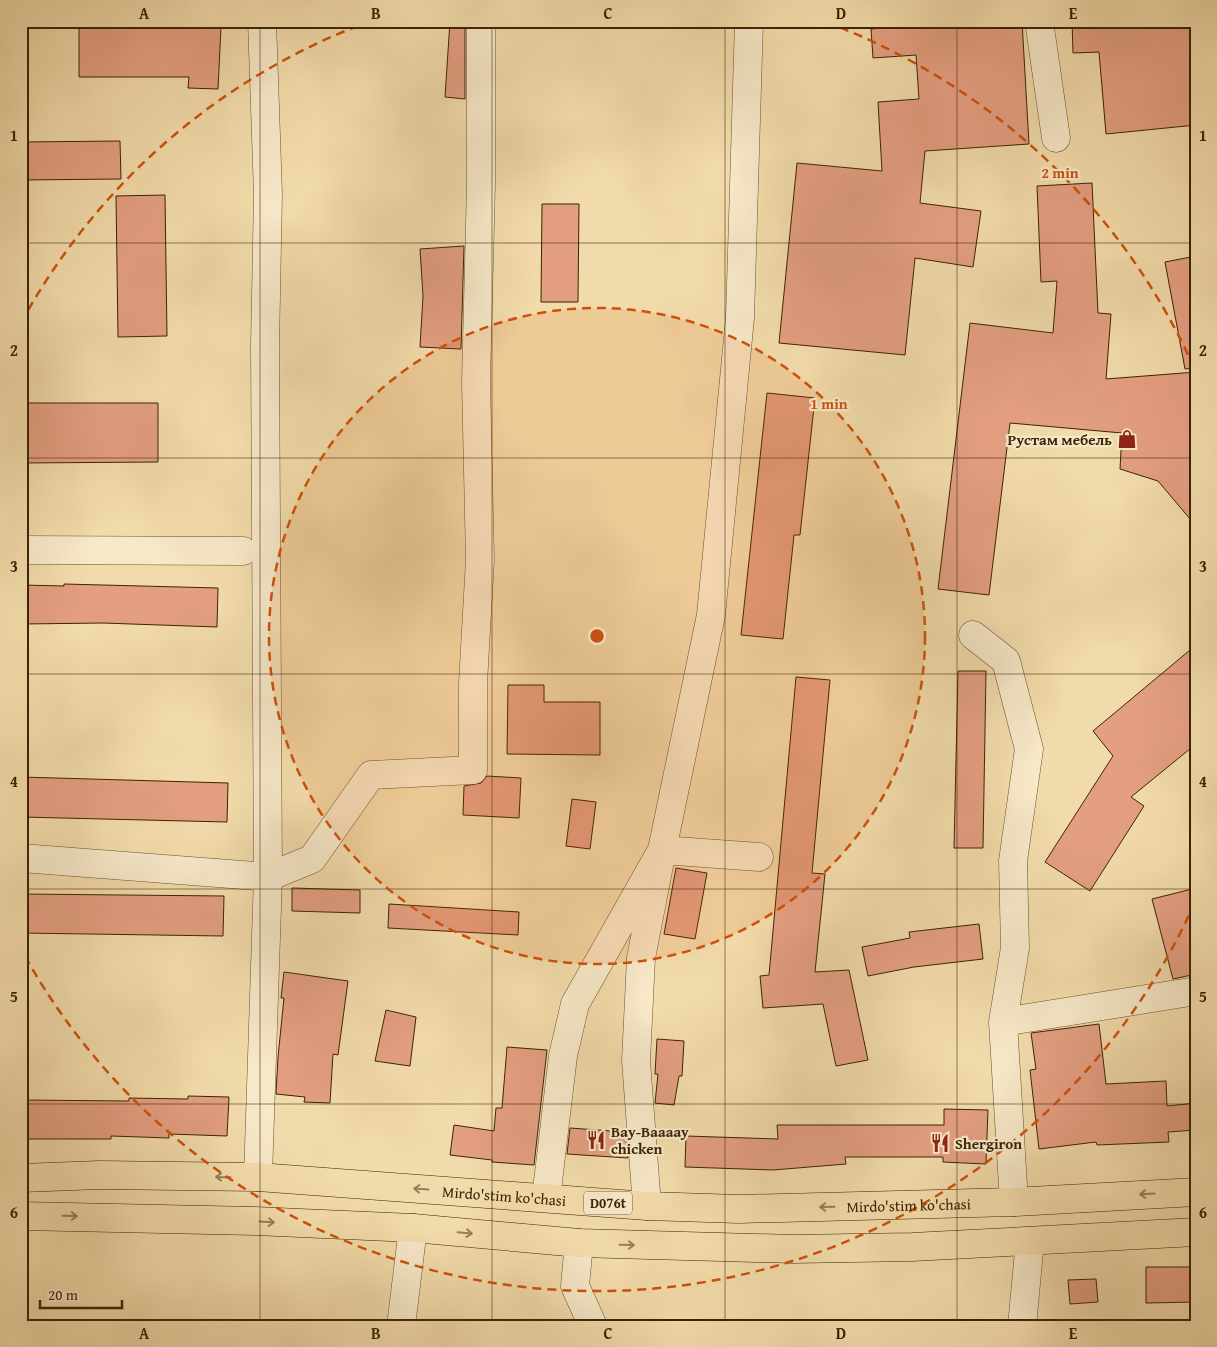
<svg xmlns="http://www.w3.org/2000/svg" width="1217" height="1347" font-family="'Gentium Book Plus',serif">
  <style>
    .building { fill: #e49f81; stroke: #3b2307 }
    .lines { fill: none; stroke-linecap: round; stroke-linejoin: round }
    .minor-casing { stroke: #695130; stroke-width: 29 }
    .major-casing { stroke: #3b2307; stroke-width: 29 }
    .minor { stroke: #f7e8c8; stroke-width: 28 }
    .major { stroke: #f2dbaa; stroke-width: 28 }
    .oneway { stroke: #967f58 }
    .grid { fill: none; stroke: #3b2307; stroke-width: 1; stroke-opacity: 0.55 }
    .ring { fill: none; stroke: #ce510b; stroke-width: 2.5; stroke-dasharray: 9 6 }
    .labels { text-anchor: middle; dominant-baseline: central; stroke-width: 4.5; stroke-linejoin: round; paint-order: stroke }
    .shield { fill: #f7e8c8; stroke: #735e41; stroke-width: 1 }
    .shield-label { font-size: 14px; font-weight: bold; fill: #3b2307 }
    .poi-label { font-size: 15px; font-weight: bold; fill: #3b2307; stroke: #f7e8c8; text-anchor: start }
    .street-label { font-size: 15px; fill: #3b2307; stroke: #f7e8c8 }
    .centre { fill: #ce510b; stroke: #f7e8c8; stroke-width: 2.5 }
    .ring-label { font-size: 15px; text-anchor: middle; font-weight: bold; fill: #ce510b; stroke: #f7e8c8; stroke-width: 4.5; stroke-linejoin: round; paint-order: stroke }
    .neatline { fill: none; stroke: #3b2307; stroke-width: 2 }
    .grid-label { font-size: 16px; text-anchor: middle; font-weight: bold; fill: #3b2307 }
  </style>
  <rect width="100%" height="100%" fill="#f2dbaa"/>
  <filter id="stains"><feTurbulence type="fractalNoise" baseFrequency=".004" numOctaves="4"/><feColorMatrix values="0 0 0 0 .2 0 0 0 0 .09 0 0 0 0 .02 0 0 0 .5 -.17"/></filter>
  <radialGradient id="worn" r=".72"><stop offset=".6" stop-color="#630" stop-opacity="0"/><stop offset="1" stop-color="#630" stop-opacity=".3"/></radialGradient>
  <path class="building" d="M 450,21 L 465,21 L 465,99 L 445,97 Z
    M 964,21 L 1022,21 L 1029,144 L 925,151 L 920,203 L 981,211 L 973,267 L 915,258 L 905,355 L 779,343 L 797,163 L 882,171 L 878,102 L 919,99 L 916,55 L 873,58 L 871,29 Z
    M 1072,21 L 1196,21 L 1196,125 L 1106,134 L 1099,52 L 1073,53 Z
    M 191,26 L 221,27 L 218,89 L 188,88 L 189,77 L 79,77 L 79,28 Z
    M 120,141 L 121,179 L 21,180 L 21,142 Z
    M 1092,183 L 1098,313 L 1111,314 L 1106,379 L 1196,372 L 1196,526 L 1158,481 L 1120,469 L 1122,433 L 1010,423 L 989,595 L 938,589 L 970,323 L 1053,333 L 1057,281 L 1041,282 L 1037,186 Z
    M 165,195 L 167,336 L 118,337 L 116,196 Z
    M 542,204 L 579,204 L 578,302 L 541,302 Z
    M 464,246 L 461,349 L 420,347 L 423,296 L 420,249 Z
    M 1196,256 L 1196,368 L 1185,369 L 1165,262 Z
    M 767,393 L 815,398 L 800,535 L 794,535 L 783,639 L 741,635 Z
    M 21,403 L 158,403 L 158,462 L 21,463 Z
    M 64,584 L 218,588 L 217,627 L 103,623 L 21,624 L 21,585 L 64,586 Z
    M 1196,645 L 1196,744 L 1131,797 L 1144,806 L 1090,891 L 1045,862 L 1113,756 L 1093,731 Z
    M 958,671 L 986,671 L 983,848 L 954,848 Z
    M 796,677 L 830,680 L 812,873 L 825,874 L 815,972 L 849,970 L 868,1060 L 836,1066 L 823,1004 L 763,1008 L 760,976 L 769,975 Z
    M 508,685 L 544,685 L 544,702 L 600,702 L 600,755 L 507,754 Z
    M 487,776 L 521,778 L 519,818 L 463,815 L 464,786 L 481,783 Z
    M 21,777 L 228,783 L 227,822 L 21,817 Z
    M 572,799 L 596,802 L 590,849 L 566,846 Z
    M 676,868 L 707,873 L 695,939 L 664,934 Z
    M 292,888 L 360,890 L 360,913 L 292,911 Z
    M 1196,888 L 1196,974 L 1173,979 L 1152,899 Z
    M 21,894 L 224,896 L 223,936 L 21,933 Z
    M 389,904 L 519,912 L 518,935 L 388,928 Z
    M 979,924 L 983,959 L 914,967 L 868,976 L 862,947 L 910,938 L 909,932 Z
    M 284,972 L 348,981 L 338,1055 L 333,1054 L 330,1103 L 304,1102 L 305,1097 L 276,1094 L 278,1057 L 284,998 L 281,998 Z
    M 386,1010 L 416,1017 L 410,1066 L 375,1061 Z
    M 1099,1024 L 1106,1084 L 1166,1081 L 1167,1106 L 1196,1103 L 1196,1130 L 1168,1132 L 1169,1142 L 1097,1145 L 1096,1142 L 1039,1149 L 1030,1070 L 1036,1069 L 1031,1033 Z
    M 657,1039 L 684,1041 L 682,1076 L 679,1076 L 674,1105 L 655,1103 L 658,1074 L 655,1074 Z
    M 507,1047 L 547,1050 L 534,1165 L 492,1162 L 492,1160 L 450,1155 L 454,1125 L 494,1131 L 496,1108 L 502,1108 Z
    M 188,1096 L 229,1097 L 227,1136 L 169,1134 L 169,1138 L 111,1136 L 111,1139 L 21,1139 L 21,1100 L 129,1101 L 129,1098 L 188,1099 Z
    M 944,1109 L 988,1110 L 986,1164 L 943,1162 L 943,1157 L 845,1157 L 846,1164 L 773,1170 L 685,1167 L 686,1136 L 778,1139 L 777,1125 L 944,1125 Z
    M 570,1128 L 626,1132 L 628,1158 L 567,1154 Z
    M 1146,1267 L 1196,1267 L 1196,1302 L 1146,1303 Z
    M 1096,1279 L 1098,1302 L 1070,1304 L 1068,1280 Z"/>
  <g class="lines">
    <g class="minor-casing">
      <path id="minor" d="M 1039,21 L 1056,138
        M 21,550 L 243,551
        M 973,635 L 1006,661 L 1029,749 L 1013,861 L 1015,948 L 1003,1022
        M 21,858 L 268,877 L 312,859 L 371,775 L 473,770 L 473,683 L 480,560 L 476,381 L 481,184 L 481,21
        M 258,1177 L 268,877 L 265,346 L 268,194 L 262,21
        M 546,1198 L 563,1056 L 575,1004 L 662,850 L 711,615 L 740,318 L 749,21
        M 1014,1202 L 1003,1022 L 1196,991
        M 647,1206 L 636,1061 L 641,958 L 662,850 L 759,857
        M 579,1243 L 575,1286 L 593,1326
        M 401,1326 L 413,1228
        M 1022,1326 L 1030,1241"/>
    </g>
    <g class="major-casing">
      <g id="major">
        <path id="s1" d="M 21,1178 L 100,1175 L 258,1177 L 647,1206 L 739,1209 L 1014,1202 L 1196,1192"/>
        <path d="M 21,1216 L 255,1221 L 413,1228 L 579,1243 L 794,1249 L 912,1247 L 1196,1232"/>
      </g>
    </g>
    <use href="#minor" class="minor"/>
    <use href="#major" class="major"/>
  </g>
  <defs><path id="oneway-shaft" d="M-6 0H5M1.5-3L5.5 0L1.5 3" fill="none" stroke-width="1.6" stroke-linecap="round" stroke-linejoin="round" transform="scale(1.25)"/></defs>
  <g class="oneway">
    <use href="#oneway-shaft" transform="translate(223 1177) rotate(-179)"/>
    <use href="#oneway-shaft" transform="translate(421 1189) rotate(-176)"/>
    <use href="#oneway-shaft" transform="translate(1147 1194) rotate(177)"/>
    <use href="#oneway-shaft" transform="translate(827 1207) rotate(179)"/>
    <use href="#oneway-shaft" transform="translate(70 1216) rotate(1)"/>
    <use href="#oneway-shaft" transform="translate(267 1222) rotate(3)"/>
    <use href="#oneway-shaft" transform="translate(465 1233) rotate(5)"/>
    <use href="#oneway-shaft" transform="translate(627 1245) rotate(1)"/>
  </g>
  <path class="grid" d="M 260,21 L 260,1326M 492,21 L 492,1326M 725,21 L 725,1326M 957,21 L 957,1326M 21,243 L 1196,243M 21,458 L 1196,458M 21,674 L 1196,674M 21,889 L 1196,889M 21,1104 L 1196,1104"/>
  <circle cx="597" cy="636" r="328" fill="#ce510b" fill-opacity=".12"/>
  <g class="ring">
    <circle cx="597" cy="636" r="328"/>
    <path d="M1195 902A655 655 0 0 1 21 949M21 323A655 655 0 0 1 368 22M826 22A655 655 0 0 1 1195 370"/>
  </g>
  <defs>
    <g id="shop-bare" transform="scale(1.5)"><path d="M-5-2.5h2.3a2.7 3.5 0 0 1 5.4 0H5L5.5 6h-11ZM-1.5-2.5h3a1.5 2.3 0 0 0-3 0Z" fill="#8f2418" stroke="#f7e8c8" stroke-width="2.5" paint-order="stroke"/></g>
    <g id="restaurant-bare" transform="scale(1.5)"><path d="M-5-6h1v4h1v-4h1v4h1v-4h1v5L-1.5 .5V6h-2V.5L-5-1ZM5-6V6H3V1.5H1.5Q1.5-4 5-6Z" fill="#8f2418" stroke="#f7e8c8" stroke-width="2.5" paint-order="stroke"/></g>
  </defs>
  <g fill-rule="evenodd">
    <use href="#shop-bare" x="1127" y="439"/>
    <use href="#restaurant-bare" x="596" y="1140"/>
    <use href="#restaurant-bare" x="940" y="1143"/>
  </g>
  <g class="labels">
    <rect class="shield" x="584" y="1191.5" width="48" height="23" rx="4"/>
    <g class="shield-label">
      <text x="608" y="1203">D076t</text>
    </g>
    <g class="poi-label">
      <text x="1112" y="439" text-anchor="end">Рустам мебель</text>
      <text x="611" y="1131">Bay-Baaaay<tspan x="611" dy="17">chicken</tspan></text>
      <text x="955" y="1143">Shergiron</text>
    </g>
    <g class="street-label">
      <text stroke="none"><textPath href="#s1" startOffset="484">Mirdo'stim ko'chasi</textPath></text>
      <text stroke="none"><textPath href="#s1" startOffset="889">Mirdo'stim ko'chasi</textPath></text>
    </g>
  </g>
  <circle cx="597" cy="636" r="8" class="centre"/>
  <g class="ring-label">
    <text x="1060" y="178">2 min</text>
    <text x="829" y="409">1 min</text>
  </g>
  <rect width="1217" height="1347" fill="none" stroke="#f2dbaa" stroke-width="55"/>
  <path d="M40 1300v8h82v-8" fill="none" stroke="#3b2307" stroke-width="2.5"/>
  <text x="48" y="1300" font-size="15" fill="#3b2307" stroke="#f7e8c8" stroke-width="4" paint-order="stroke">20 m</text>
  <rect x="28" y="28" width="1162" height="1292" class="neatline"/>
  <g class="grid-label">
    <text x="144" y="19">A</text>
    <text x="376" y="19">B</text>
    <text x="608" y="19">C</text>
    <text x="841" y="19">D</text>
    <text x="1073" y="19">E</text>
    <text x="14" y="141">1</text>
    <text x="1203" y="141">1</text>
    <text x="14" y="356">2</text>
    <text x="1203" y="356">2</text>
    <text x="14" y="572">3</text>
    <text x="1203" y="572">3</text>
    <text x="14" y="787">4</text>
    <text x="1203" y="787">4</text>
    <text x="14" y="1002">5</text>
    <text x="1203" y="1002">5</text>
    <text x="14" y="1218">6</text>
    <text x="1203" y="1218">6</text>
    <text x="144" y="1339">A</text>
    <text x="376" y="1339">B</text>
    <text x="608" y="1339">C</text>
    <text x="841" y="1339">D</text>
    <text x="1073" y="1339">E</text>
  </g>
  <rect width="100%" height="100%" filter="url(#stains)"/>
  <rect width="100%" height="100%" fill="url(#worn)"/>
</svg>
